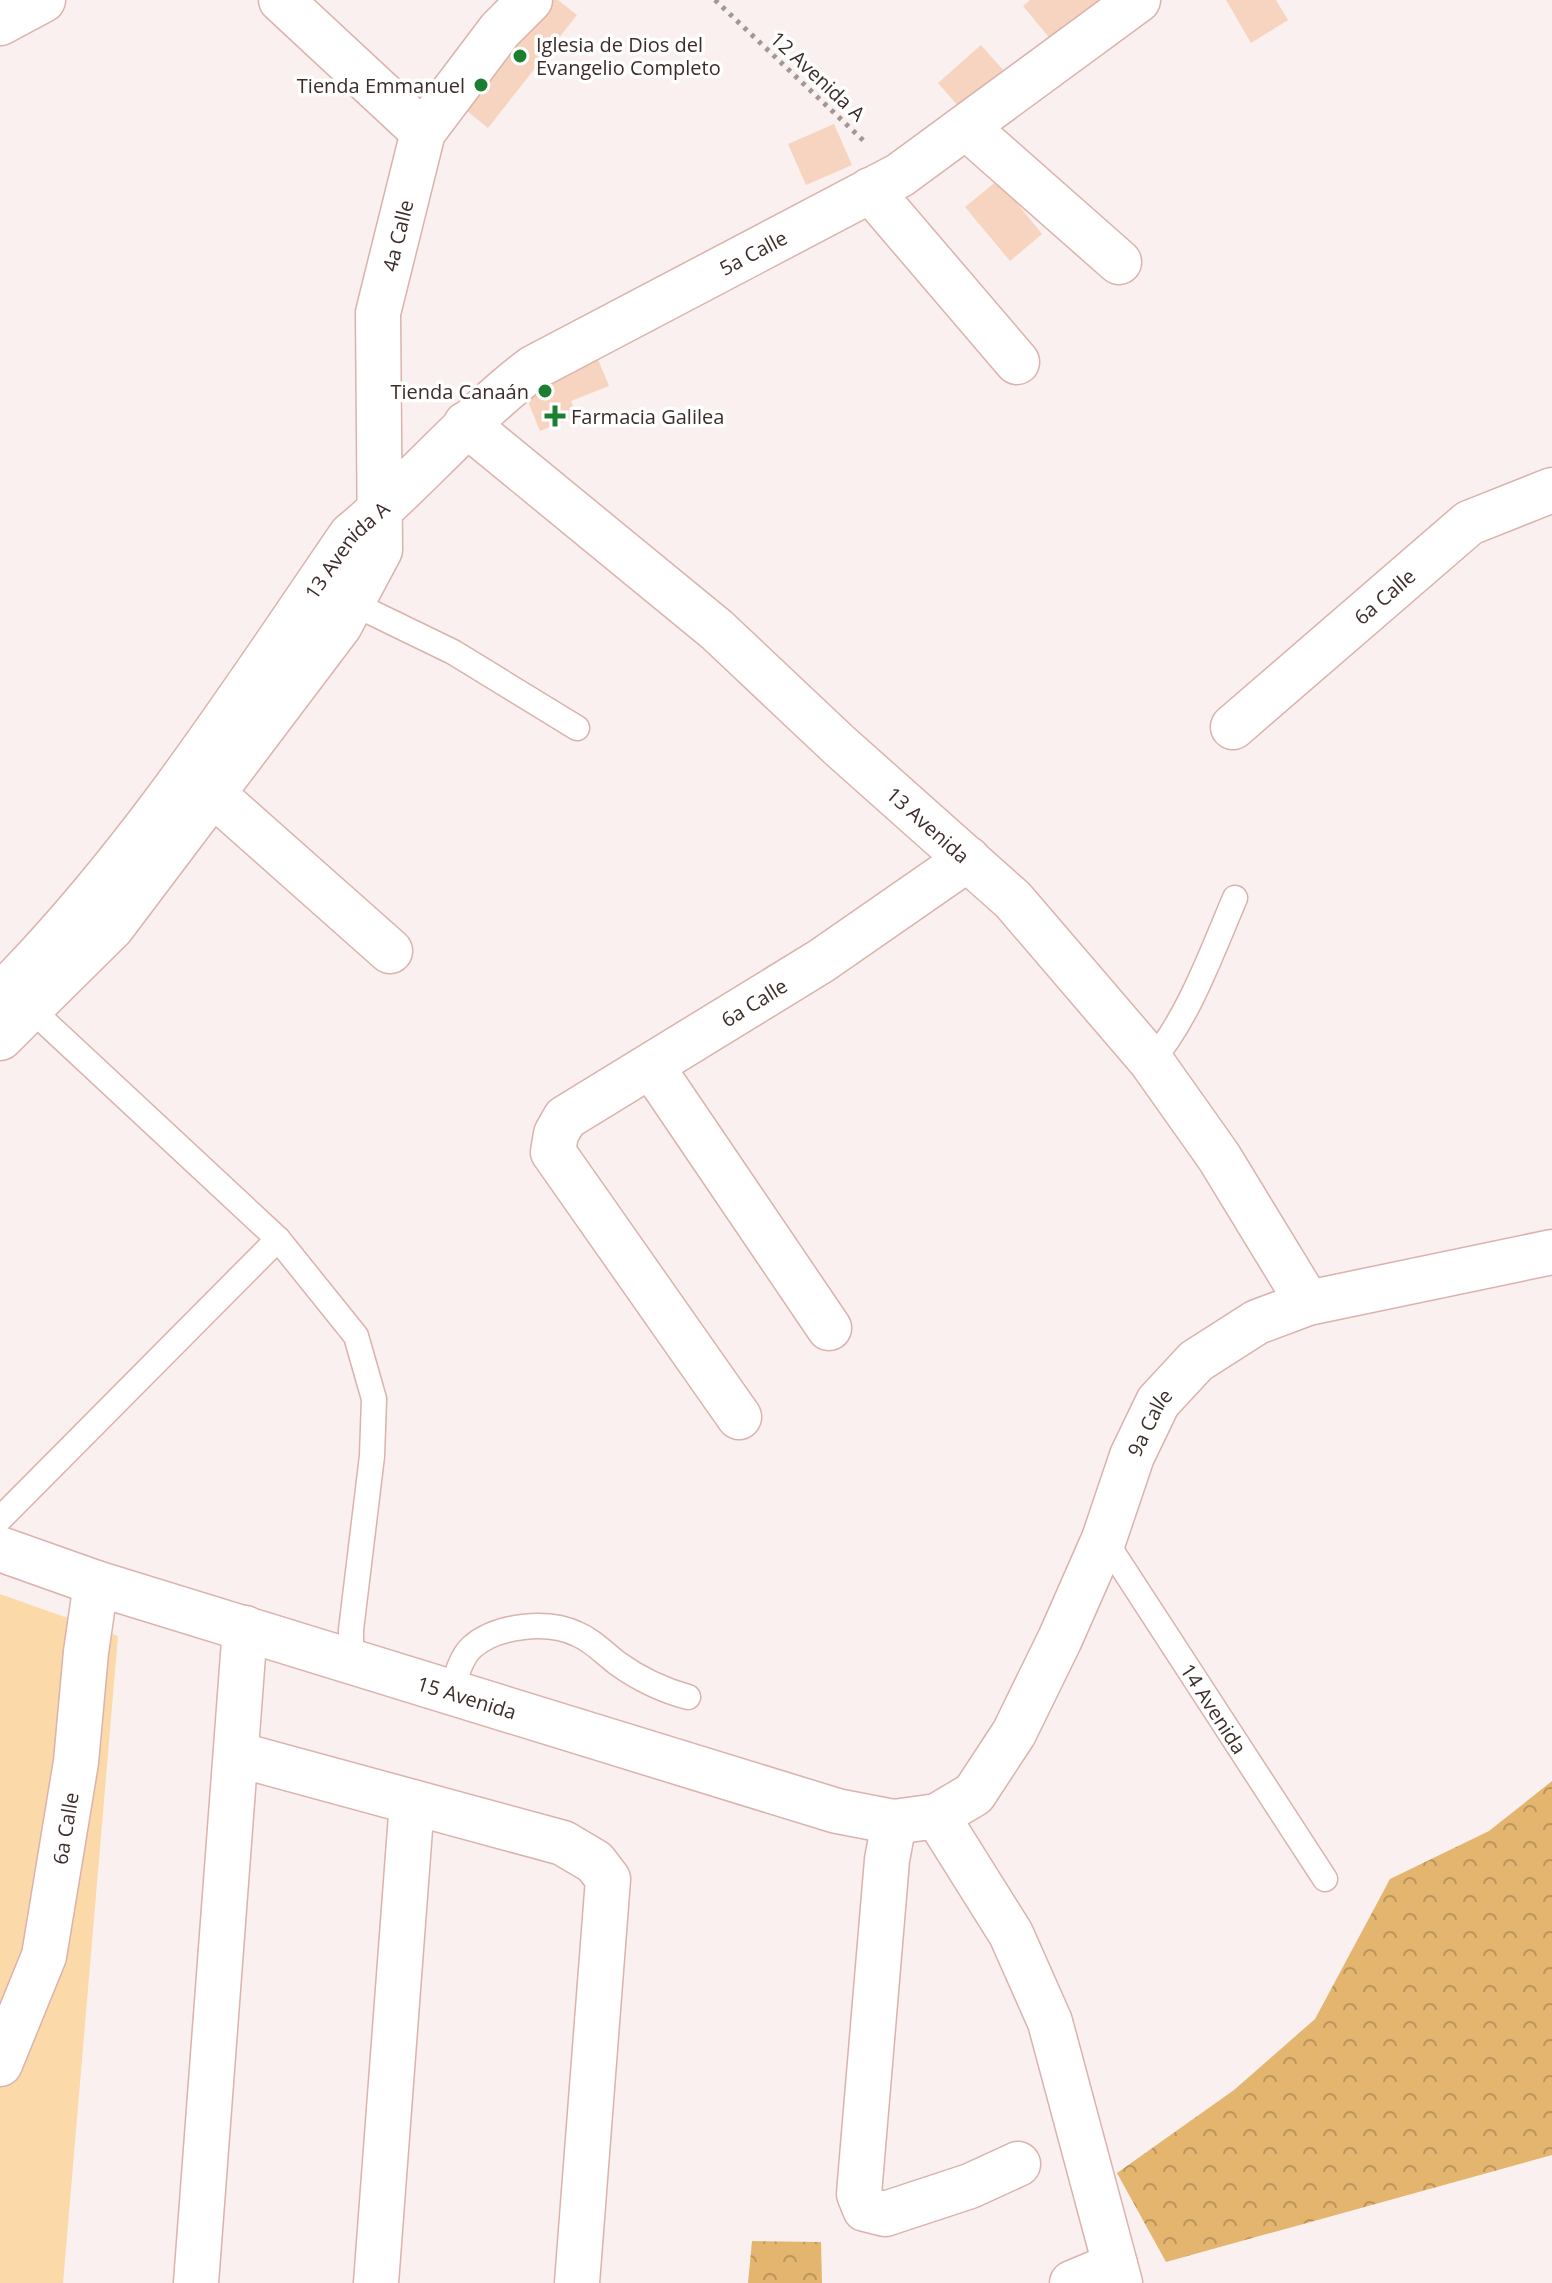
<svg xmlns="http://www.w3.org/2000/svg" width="1552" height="2283" font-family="'Open Sans',sans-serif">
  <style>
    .grass { fill: #fbd9a9 }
    .forest { fill: url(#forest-crowns) }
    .building { fill: #f7d4bf }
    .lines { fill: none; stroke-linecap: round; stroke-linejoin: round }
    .service-casing { stroke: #dbb2ac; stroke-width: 27 }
    .minor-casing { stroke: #dbb2ac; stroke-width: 47 }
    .tertiary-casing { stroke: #dbb2ac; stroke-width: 47 }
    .path { stroke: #a39795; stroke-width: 5; stroke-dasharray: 4 6; stroke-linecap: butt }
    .service { stroke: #fff; stroke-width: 24 }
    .minor { stroke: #fff; stroke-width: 44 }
    .tertiary { stroke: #fff; stroke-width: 44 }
    .poi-dot { fill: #1b7e30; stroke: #fff; stroke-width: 3 }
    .labels { text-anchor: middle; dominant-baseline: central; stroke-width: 7; stroke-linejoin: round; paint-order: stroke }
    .poi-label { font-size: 20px; fill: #3d2d2a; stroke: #fff; text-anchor: start }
    .street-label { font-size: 20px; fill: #3d2d2a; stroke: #fff }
  </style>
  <defs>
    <pattern id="forest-crowns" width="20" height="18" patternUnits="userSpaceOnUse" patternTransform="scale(2)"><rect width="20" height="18" fill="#e4b56f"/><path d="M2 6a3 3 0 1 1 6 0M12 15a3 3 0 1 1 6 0" fill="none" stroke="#ba945b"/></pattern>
  </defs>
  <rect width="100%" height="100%" fill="#f9f0ef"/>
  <path class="grass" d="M 0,1594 L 118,1636 L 63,2283 L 0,2283 Z"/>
  <path class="forest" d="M 1552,1781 L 1552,2155 L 1166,2262 L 1117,2173 L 1234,2090 L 1315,2019 L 1390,1879 L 1489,1831 Z
    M 752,2241 L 821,2242 L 822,2283 L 748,2283 Z"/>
  <path class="building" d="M 539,0 L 558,0 L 577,15 L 488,128 L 457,103 Z
    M 1030,0 L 1100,0 L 1052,41 L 1023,6 Z
    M 1226,0 L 1276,0 L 1288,20 L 1251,43 Z
    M 981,45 L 1003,70 L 960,108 L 938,83 Z
    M 834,124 L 852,165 L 806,185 L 788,144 Z
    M 998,180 L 1042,234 L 1010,261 L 965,207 Z
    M 595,352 L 609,386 L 571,401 L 577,416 L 540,431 L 520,382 Z"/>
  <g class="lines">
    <g class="service-casing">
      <g id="service">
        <path d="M 352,603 L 453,652 L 577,728"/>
        <path d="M 31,1009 L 278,1239 L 356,1336 L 374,1399 L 372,1456 L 351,1630 L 351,1662"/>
        <path d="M 1151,1061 C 1187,1022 1214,947 1235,898"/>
        <path d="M 0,1519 L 278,1239"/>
        <path id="s1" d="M 1104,1539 L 1325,1879"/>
        <path d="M 452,1691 C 456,1676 461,1657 472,1647 C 497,1625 548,1620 577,1634 C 592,1640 604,1653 617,1663 C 639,1679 662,1690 688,1697"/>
      </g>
    </g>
    <g class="minor-casing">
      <g id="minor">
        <path d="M 281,0 L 423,132"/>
        <path d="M 0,23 L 43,0"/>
        <path d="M 966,127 L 1119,262"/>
        <path d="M 870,190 L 1017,362"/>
        <path id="s2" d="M 466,424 L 717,630 L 840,746 L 1013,900 L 1151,1061 L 1219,1157 L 1308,1303"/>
        <path id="s3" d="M 1233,727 L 1469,523 L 1552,490"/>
        <path d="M 213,794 L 390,951"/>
        <path d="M 652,1067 L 829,1328"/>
        <path id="s4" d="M 739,1417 L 553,1152 L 556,1134 L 565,1118 L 821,961 L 968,859"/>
        <path d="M 236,1754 L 563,1843 L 595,1862 L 608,1879 L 577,2283"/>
        <path d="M 937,1816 L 1011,1934 L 1050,2022 L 1120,2283"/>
        <path d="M 894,1822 L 887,1860 L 859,2194 L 865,2209 L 885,2214 L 970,2186 L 1018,2164"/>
        <path id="s5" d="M 0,2064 L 44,1956 L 76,1762 L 86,1652 L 96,1583"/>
        <path d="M 196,2283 L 245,1628"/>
        <path d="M 376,2283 L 412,1802"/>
        <path d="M 1072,2283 L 1115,2265"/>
      </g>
    </g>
    <g class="tertiary-casing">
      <g id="tertiary">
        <path id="s6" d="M 0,996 C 137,859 242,694 351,535 C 415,483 467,418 533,368 L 900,175 L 1138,0"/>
        <path id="s7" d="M 0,1038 L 112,927 L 340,625 L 380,550 L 378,313 L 423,132 L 500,30 L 530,0"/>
        <path id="s8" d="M 0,1549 L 96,1583 L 837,1811 L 894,1822 L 937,1816 L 974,1794 L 1014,1733 L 1060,1639 L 1104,1539 L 1132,1456 L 1158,1402 L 1196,1361 L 1257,1322 L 1308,1303 L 1552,1252"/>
      </g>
    </g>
    <path class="path" d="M 715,0 L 867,144"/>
    <use href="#service" class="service"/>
    <use href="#minor" class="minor"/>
    <use href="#tertiary" class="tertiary"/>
  </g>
  <g class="poi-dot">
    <circle cx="520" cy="56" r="8"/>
    <circle cx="481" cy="85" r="8"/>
    <circle cx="545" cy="391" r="8"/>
    <path d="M551 404h8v8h8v8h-8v8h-8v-8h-8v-8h8z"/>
  </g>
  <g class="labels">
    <g class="poi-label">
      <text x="536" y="44">Iglesia de Dios del<tspan x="536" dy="23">Evangelio Completo</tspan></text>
      <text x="465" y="85" text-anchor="end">Tienda Emmanuel</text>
      <text x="529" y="391" text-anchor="end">Tienda Canaán</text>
      <text x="571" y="416">Farmacia Galilea</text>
    </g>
    <g class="street-label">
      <text transform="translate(818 76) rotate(43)">12 Avenida A</text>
      <text stroke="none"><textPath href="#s7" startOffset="938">4a Calle</textPath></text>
      <text stroke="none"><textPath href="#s6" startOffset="1076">5a Calle</textPath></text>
      <text stroke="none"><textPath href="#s6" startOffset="566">13 Avenida A</textPath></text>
      <text stroke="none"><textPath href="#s3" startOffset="200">6a Calle</textPath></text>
      <text stroke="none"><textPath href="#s2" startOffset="612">13 Avenida</textPath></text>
      <text stroke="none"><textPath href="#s4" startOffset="582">6a Calle</textPath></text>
      <text stroke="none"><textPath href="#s8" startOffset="1434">9a Calle</textPath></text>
      <text stroke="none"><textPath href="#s8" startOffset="490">15 Avenida</textPath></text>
      <text stroke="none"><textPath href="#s1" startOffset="202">14 Avenida</textPath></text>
      <text stroke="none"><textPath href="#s5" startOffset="246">6a Calle</textPath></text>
    </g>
  </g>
</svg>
